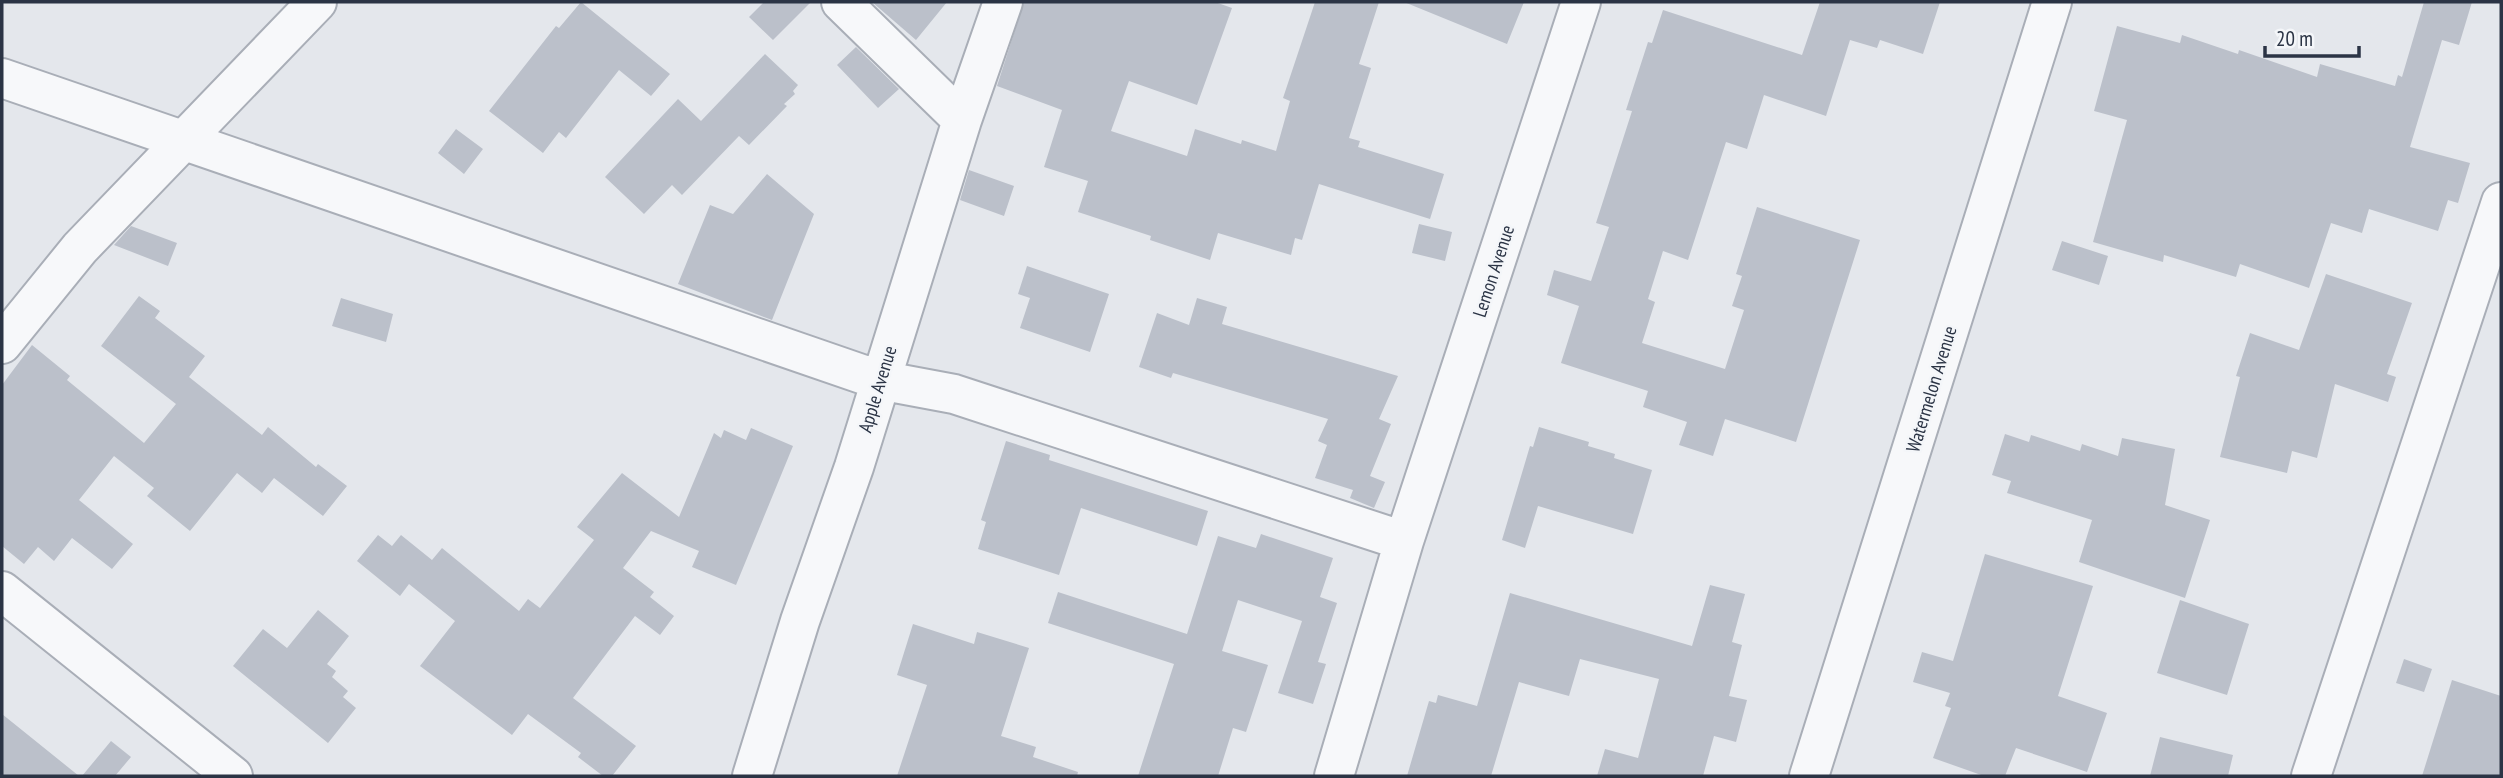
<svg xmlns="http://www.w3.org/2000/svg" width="2503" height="778" font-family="'PT Sans Narrow',sans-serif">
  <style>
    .building { fill: #bbc0ca }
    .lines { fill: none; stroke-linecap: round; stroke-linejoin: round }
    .minor-casing { stroke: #a9aeb7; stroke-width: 42 }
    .minor { stroke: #f7f8fa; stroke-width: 38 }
    .labels { text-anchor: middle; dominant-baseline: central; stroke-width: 5; stroke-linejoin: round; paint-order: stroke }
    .street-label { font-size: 19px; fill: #2b3445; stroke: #f4f6f9 }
  </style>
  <rect width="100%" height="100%" fill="#e4e7ec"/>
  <path class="building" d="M 581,2 L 670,74 L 651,96 L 619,70 L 566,138 L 559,132 L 543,153 L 489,111 L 556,26 L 559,28 Z
    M 764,2 L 811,2 L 773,40 L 749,17 Z
    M 872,2 L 947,2 L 916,40 Z
    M 1024,2 L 1215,2 L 1232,8 L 1197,105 L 1129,81 L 1111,131 L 1187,156 L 1195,129 L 1241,144 L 1242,140 L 1276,151 L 1290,101 L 1283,98 L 1315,2 L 1379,2 L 1359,64 L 1371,68 L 1349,138 L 1360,141 L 1358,147 L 1444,174 L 1430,219 L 1319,184 L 1302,240 L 1295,238 L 1291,255 L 1218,233 L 1210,260 L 1150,240 L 1151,236 L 1078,212 L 1088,181 L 1044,167 L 1062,110 L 997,86 Z
    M 1404,2 L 1524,2 L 1507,44 Z
    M 1820,2 L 1940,2 L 1923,54 L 1880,40 L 1877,48 L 1850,40 L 1826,116 L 1764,95 L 1747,149 L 1726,142 L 1688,260 L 1663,251 L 1648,299 L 1655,302 L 1642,343 L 1725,369 L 1744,310 L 1732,306 L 1742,276 L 1736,274 L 1757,207 L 1860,240 L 1796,442 L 1725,419 L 1713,456 L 1679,445 L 1687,422 L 1643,407 L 1648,391 L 1561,363 L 1579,306 L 1547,295 L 1554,270 L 1591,281 L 1609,227 L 1596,223 L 1632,111 L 1626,110 L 1648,42 L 1652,43 L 1663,10 L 1802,55 Z
    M 2424,2 L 2472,2 L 2459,45 L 2442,40 L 2410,147 L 2470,163 L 2458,203 L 2448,200 L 2438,231 L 2369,209 L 2362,233 L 2331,223 L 2309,288 L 2240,264 L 2236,277 L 2164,255 L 2163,262 L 2093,242 L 2127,120 L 2094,111 L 2117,26 L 2180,43 L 2182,35 L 2238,54 L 2239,50 L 2317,77 L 2320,64 L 2395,86 L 2398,75 L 2402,77 Z
    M 856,47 L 899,89 L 878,108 L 837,65 Z
    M 765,54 L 798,85 L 793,91 L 795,94 L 784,104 L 787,106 L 749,145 L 739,136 L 682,195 L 672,185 L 644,214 L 605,177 L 678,99 L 701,121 Z
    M 456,129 L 483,149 L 464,174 L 438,153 Z
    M 969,170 L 1014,186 L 1004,216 L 960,200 Z
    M 767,174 L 814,214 L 772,320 L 678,284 L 710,205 L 733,214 Z
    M 1419,224 L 1452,232 L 1445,261 L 1412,253 Z
    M 131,226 L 177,243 L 168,266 L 114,245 Z
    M 2062,241 L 2108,256 L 2099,285 L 2052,270 Z
    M 1027,266 L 1109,294 L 1090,352 L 1020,328 L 1030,298 L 1018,294 Z
    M 2326,274 L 2412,303 L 2387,374 L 2396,377 L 2388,402 L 2335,384 L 2317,458 L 2292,451 L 2287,473 L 2220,457 L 2240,377 L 2236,376 L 2250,333 L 2299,350 Z
    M 139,296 L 160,311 L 155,318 L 205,356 L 189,377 L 262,435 L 268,427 L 316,467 L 318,464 L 347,486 L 323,516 L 274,478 L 262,493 L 237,473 L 190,531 L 147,496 L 154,488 L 114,456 L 79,500 L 133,544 L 112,569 L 72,538 L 54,561 L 38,547 L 24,564 L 2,546 L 2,385 L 32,345 L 70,376 L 67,380 L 144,443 L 176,404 L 101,346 Z
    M 341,298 L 393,314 L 386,342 L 332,326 Z
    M 1197,298 L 1227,307 L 1222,324 L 1398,376 L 1379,419 L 1391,424 L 1370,476 L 1385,482 L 1374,508 L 1350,498 L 1353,490 L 1315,478 L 1327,445 L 1318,441 L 1328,419 L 1173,373 L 1171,378 L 1139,367 L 1157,313 L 1189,325 Z
    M 1539,427 L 1589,442 L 1588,446 L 1615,454 L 1614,458 L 1652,470 L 1633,534 L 1538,506 L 1525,548 L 1502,540 L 1530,446 L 1533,447 Z
    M 751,428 L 793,446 L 736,585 L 692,567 L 699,551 L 651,531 L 623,568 L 654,592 L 650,597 L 674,616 L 660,635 L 635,616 L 573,698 L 636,746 L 612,776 L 603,776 L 578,757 L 581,753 L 528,714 L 512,735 L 420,666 L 455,621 L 409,584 L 400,596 L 357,561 L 378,535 L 392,546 L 401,535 L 432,560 L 442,548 L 519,611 L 528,599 L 540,608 L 594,540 L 577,527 L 622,473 L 679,517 L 714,433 L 721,438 L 724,430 L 746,440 Z
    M 2005,434 L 2029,442 L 2031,435 L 2080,451 L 2082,444 L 2118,456 L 2122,438 L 2175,449 L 2165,505 L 2210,520 L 2185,598 L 2079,562 L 2092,520 L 2007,493 L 2011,481 L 1992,475 Z
    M 1006,441 L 1050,455 L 1049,460 L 1208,511 L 1197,546 L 1081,508 L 1059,575 L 978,549 L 986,522 L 981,520 Z
    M 1261,534 L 1333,558 L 1320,597 L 1337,603 L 1318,662 L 1326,664 L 1313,704 L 1278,693 L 1302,621 L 1238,600 L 1222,651 L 1268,665 L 1246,732 L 1233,728 L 1218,776 L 1138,776 L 1174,664 L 1048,623 L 1058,592 L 1187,634 L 1218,536 L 1256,548 Z
    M 1985,554 L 2093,586 L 2058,696 L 2107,713 L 2087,772 L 2016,748 L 2005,776 L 1984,776 L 1933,758 L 1951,708 L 1945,706 L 1950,693 L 1913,682 L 1922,652 L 1953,661 Z
    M 1710,585 L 1745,594 L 1732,642 L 1742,645 L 1729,696 L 1747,700 L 1736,742 L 1714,736 L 1703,776 L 1597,776 L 1605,749 L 1638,758 L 1659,679 L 1580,659 L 1569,696 L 1519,682 L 1491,776 L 1407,776 L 1429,701 L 1436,703 L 1438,695 L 1477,706 L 1510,593 L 1692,646 Z
    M 2180,600 L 2249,624 L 2227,695 L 2157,673 Z
    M 318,610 L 349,636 L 327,664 L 336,671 L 332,677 L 348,691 L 343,697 L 356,708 L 328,743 L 233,666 L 263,629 L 287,648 Z
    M 913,624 L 974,644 L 977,632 L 1029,648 L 1001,736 L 1036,747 L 1033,757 L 1078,772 L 1077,776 L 897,776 L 927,685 L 897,675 Z
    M 2404,659 L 2432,669 L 2424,692 L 2396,683 Z
    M 2452,680 L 2501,696 L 2501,776 L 2422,776 Z
    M 2,714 L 79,776 L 2,776 Z
    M 2160,737 L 2233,755 L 2228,776 L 2150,776 Z
    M 111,741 L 131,757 L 115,776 L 82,776 Z"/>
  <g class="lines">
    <g class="minor-casing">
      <path id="minor" d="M 841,2 L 962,120
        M 2,78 L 879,380 L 954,394 L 1404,541
        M 2,344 L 80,248 L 317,2
        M 2,591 L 233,776
        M 752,776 L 800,621 L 854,467 L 962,120 L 1003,2
        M 1334,776 L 1404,541 L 1581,2
        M 1809,776 L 2052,2
        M 2311,776 L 2501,202"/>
    </g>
    <use href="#minor" class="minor"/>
  </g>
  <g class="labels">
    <g class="street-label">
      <text transform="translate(1493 271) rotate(-72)">Lemon Avenue</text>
      <text transform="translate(877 389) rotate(-73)">Apple Avenue</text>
      <text transform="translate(1931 389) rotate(-73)">Watermelon Avenue</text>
    </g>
  </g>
  <rect width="2503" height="778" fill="none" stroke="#2b3445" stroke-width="7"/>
  <path d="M2265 46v10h94v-10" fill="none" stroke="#2b3445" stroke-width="3.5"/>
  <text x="2276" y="46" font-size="21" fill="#2b3445" stroke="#f4f6f9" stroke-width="5" paint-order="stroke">20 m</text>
</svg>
